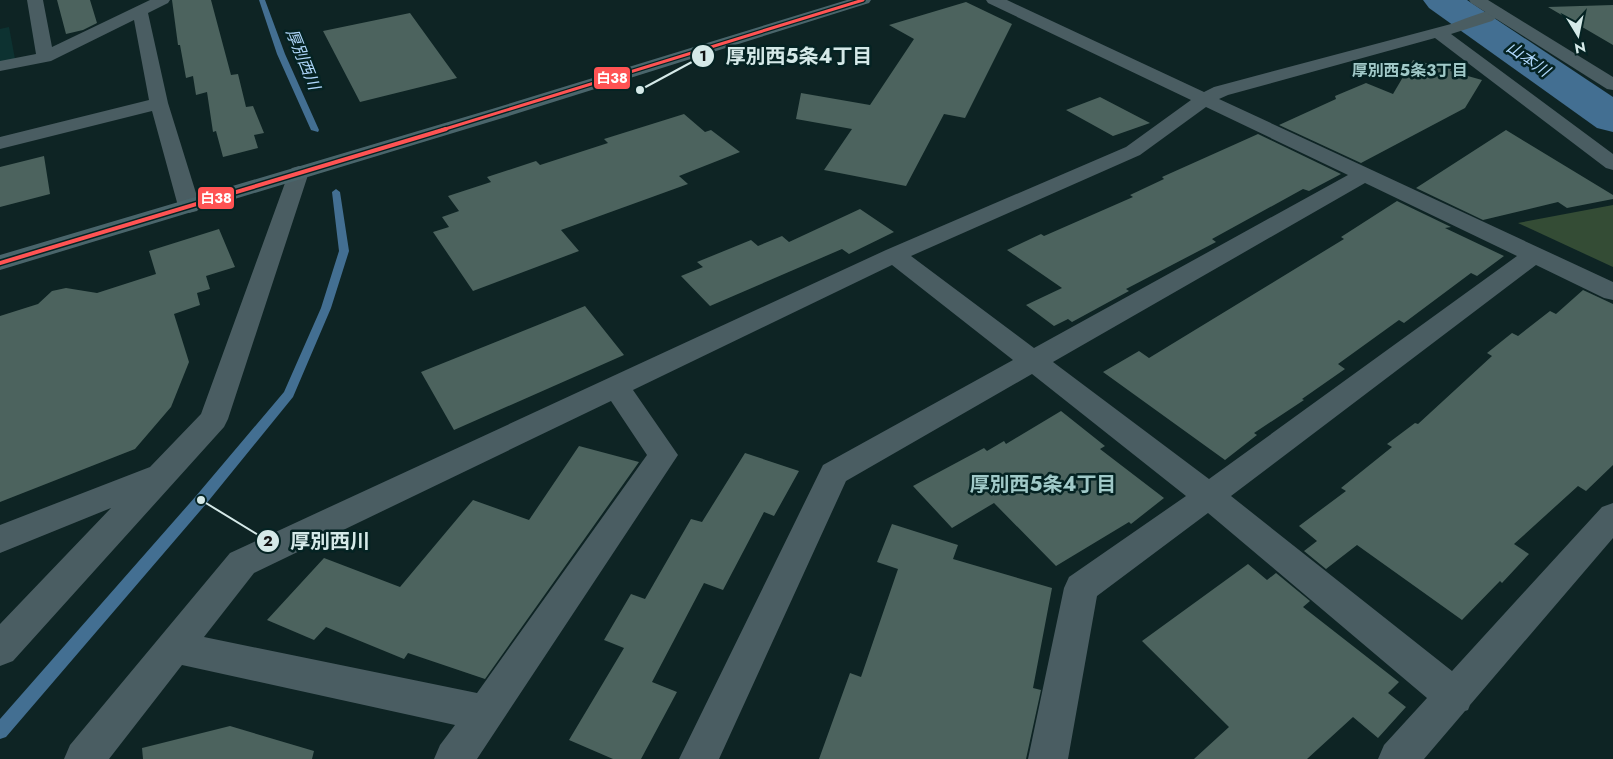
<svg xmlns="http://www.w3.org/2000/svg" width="1613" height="759" font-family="Jost,'Noto Sans JP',sans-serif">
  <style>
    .built { fill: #0d3231 }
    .green { fill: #344c35 }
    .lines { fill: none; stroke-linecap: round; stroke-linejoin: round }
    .stream { fill: #436f92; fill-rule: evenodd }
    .river { fill: #436f92; fill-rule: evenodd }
    .building { fill: #4c635e }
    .minor { fill: #4a5d62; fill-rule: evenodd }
    .tertiary { fill: #4a5d62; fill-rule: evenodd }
    .primary { fill: #4a656b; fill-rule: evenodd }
    .bus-1-far1-casing { stroke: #052323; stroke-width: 5.5 }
    .bus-1-casing { stroke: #052323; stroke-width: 7 }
    .bus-1-far1 { stroke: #ff5353; stroke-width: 3 }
    .bus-1 { stroke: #ff5353; stroke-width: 4 }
    .labels { text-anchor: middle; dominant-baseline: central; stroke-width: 5; stroke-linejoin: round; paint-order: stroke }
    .far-water-label { font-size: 16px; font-style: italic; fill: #aed6fa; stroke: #052323 }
    .far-neighbourhood-label { font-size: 16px; font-weight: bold; fill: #a0c9c8; stroke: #052323 }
    .neighbourhood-label { font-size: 20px; font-weight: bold; fill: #a0c9c8; stroke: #052323 }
    .leader { fill: none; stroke: #d5e9e8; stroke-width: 2 }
    .callout-dot { fill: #d5e9e8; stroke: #052323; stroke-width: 2 }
    .mark-label { font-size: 15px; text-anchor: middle; font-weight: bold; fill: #111 }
    .callout-label { font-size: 20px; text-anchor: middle; font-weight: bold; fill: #d5e9e8; stroke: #052323; stroke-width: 5; stroke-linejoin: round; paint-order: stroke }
    .line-badge { stroke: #052323; stroke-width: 2 }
    .badge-label { font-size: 14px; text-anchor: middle; font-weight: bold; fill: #fff }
  </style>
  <rect width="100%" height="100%" fill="#0e2424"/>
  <path class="built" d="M 9,27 L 15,59 L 0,62 L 0,29 Z"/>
  <path class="green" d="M 1613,205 L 1613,267 L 1518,223 Z"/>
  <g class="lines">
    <path class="stream" d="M 259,0 L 265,0 L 285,54 L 319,130 L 318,132 L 311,130 L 277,54 Z
      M 336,189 L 340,192 L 349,251 L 331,308 L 293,397 L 206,504 L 6,737 L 0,739 L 0,719 L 196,496 L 284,392 L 321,308 L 339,251 L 332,192 Z"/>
    <path class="river" d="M 1423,0 L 1467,0 L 1613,97 L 1613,132 L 1597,128 L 1429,8 Z"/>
  </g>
  <path class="building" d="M 57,0 L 90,0 L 97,23 L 83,30 L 66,34 Z
    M 172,0 L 211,0 L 231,75 L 238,74 L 246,107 L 253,106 L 264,133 L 254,135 L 258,148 L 223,157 L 216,131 L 213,132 L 207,92 L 196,95 L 193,76 L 186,78 L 180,45 L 178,45 Z
    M 966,2 L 1012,24 L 965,118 L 944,114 L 906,186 L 824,170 L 852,129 L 796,119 L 801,93 L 870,105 L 914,39 L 889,25 Z
    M 1613,5 L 1613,45 L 1548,7 Z
    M 410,13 L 457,78 L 360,102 L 323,31 Z
    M 1413,60 L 1451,69 L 1450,71 L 1482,80 L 1465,108 L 1361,163 L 1279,125 L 1336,99 L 1335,96 L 1366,83 L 1393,94 Z
    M 1100,97 L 1150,123 L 1113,136 L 1066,110 Z
    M 684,114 L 705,132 L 711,130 L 740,152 L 679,176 L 688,184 L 561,230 L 579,251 L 473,291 L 433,232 L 449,227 L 442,217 L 459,211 L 448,196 L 491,182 L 487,177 L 536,161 L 540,165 L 608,143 L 604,139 Z
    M 1506,130 L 1613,195 L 1613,199 L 1567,208 L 1558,202 L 1483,220 L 1416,188 Z
    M 1258,134 L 1341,174 L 1309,191 L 1303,189 L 1212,239 L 1216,242 L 1126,289 L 1129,291 L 1072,322 L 1068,319 L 1054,326 L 1026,305 L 1062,288 L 1007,250 L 1041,234 L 1044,236 L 1133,197 L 1130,195 L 1164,179 L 1162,177 Z
    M 44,156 L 50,194 L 0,207 L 0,167 Z
    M 1397,201 L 1451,227 L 1445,228 L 1504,256 L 1477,276 L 1471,273 L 1404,323 L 1399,320 L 1338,364 L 1345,369 L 1302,399 L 1304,400 L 1254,433 L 1257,435 L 1225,460 L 1103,372 L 1139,351 L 1149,358 L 1344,239 L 1341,237 Z
    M 860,209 L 894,232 L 849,254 L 842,249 L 710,306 L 681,276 L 703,267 L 697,262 L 751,240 L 758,246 L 782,236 L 789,242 Z
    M 219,229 L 235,267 L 206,276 L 210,289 L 197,293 L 200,305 L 174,314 L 189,362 L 171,407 L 135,449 L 0,502 L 0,316 L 38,304 L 52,291 L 66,288 L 97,293 L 156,274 L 149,251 Z
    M 1583,290 L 1613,304 L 1613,465 L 1586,491 L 1578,486 L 1514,544 L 1529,554 L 1502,583 L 1500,581 L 1462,620 L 1357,545 L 1326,569 L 1304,551 L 1317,541 L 1299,526 L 1346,491 L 1341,488 L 1392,447 L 1387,444 L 1415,423 L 1418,424 L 1492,356 L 1487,353 L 1512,333 L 1518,336 L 1550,311 L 1556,314 Z
    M 585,306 L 624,355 L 454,430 L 421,372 Z
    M 1061,411 L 1105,446 L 1100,449 L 1164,498 L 1131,524 L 1129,522 L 1056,566 L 994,503 L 952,528 L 913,486 L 984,448 L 987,451 L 1004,441 L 1006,444 Z
    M 579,446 L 639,462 L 485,679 L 408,653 L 404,659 L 326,627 L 314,640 L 267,620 L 324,558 L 400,587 L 473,500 L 529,520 Z
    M 745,453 L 799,471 L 774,516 L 764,512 L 723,590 L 704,583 L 652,682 L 677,692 L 641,759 L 613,759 L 569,740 L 624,648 L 604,640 L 631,594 L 645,599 L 691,519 L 702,522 Z
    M 892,524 L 958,545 L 953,559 L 1052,588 L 1033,688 L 1041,690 L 1026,759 L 819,759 L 850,673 L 861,677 L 898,569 L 877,562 Z
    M 1248,564 L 1267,580 L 1276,573 L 1310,601 L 1303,607 L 1399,682 L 1388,693 L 1406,707 L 1378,738 L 1353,717 L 1307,759 L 1194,759 L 1229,727 L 1142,641 Z
    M 230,726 L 314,751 L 312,759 L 143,759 L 142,748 Z"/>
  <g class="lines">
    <path class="minor" d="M 27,0 L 43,0 L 52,47 L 150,0 L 170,0 L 168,3 L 148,13 L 168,103 L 200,206 L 197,211 L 189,213 L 181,211 L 178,206 L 152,111 L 0,149 L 0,137 L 149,100 L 134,20 L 51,61 L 0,71 L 0,61 L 36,54 Z
      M 986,0 L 1007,0 L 1204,92 L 1214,87 L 1451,24 C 1462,20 1494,7 1502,9 L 1504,12 L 1492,21 L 1451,34 L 1613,154 L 1613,170 L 1606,168 L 1435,38 L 1228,95 L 1219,99 L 1613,282 L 1613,300 L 1604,298 L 1536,265 L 1231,496 L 1452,671 L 1602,507 L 1613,503 L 1613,538 L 1470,705 L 1468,710 L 1465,711 L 1424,759 L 1378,759 L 1384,745 L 1427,698 L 1208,513 L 1097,596 L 1068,759 L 1028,759 L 1064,588 L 1069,577 L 1186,496 L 1032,374 L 846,481 L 719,759 L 679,759 L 823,465 L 1013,360 L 892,265 L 633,390 L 678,455 L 477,759 L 434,759 L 440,745 L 455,725 L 182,665 L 109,759 L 64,759 L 70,745 L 230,553 L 886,250 L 1126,147 L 1191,100 L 988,3 ZM 1206,107 L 1348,175 L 1034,348 L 911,256 L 1140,155 ZM 1365,183 L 1517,256 L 1209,479 L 1053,362 ZM 611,401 L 647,455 L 477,693 L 204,637 L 254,573 Z
      M 299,166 L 306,168 L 309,172 L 228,419 L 224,427 L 13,661 L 0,666 L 0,624 L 111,508 L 0,553 L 0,525 L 150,467 L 201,414 L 289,172 L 292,168 Z"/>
    <path class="tertiary" d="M 1469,0 L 1488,0 L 1613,77 L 1613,90 L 1607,89 L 1471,3 Z"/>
    <path class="primary" d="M 847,0 L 871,0 L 869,3 L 506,117 L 0,270 L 0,255 L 492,109 Z"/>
    <g class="bus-1-far1-casing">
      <path id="bus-1-far1" d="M 442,130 L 863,0"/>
    </g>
    <g class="bus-1-casing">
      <path id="bus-1" d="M 0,263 L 446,129"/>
    </g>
    <use href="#bus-1-far1" class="bus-1-far1"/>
    <use href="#bus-1" class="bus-1"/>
  </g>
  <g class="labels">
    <g class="far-water-label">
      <text transform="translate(303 59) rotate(68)">厚別西川</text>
      <text transform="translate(1528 59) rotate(35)">山本川</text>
    </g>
    <g class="far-neighbourhood-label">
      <text x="1410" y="70">厚別西5条3丁目</text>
    </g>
    <g class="neighbourhood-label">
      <text x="1043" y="484">厚別西5条4丁目</text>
    </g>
  </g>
  <path class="leader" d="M640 90L703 56M201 500L268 541"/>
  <g class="callout-dot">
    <circle cx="640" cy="90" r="5"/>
    <circle cx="201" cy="500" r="5"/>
    <circle cx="703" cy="56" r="12"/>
    <circle cx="268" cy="541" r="12"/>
  </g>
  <g class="mark-label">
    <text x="703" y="61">1</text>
    <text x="268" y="546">2</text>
  </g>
  <g class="callout-label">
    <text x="799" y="63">厚別西5条4丁目</text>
    <text x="330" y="548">厚別西川</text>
  </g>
  <g class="line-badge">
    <rect x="593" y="66" width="38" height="24" rx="5" fill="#ff5353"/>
    <rect x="197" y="186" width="38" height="24" rx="5" fill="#ff5353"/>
  </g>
  <g class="badge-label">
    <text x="612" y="83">白38</text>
    <text x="216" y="203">白38</text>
  </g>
  <g transform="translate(1578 35) rotate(170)" stroke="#052323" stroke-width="4" paint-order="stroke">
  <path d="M0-4L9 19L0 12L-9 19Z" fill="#d5e9e8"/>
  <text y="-8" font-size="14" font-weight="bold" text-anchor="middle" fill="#d5e9e8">N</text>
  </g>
</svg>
